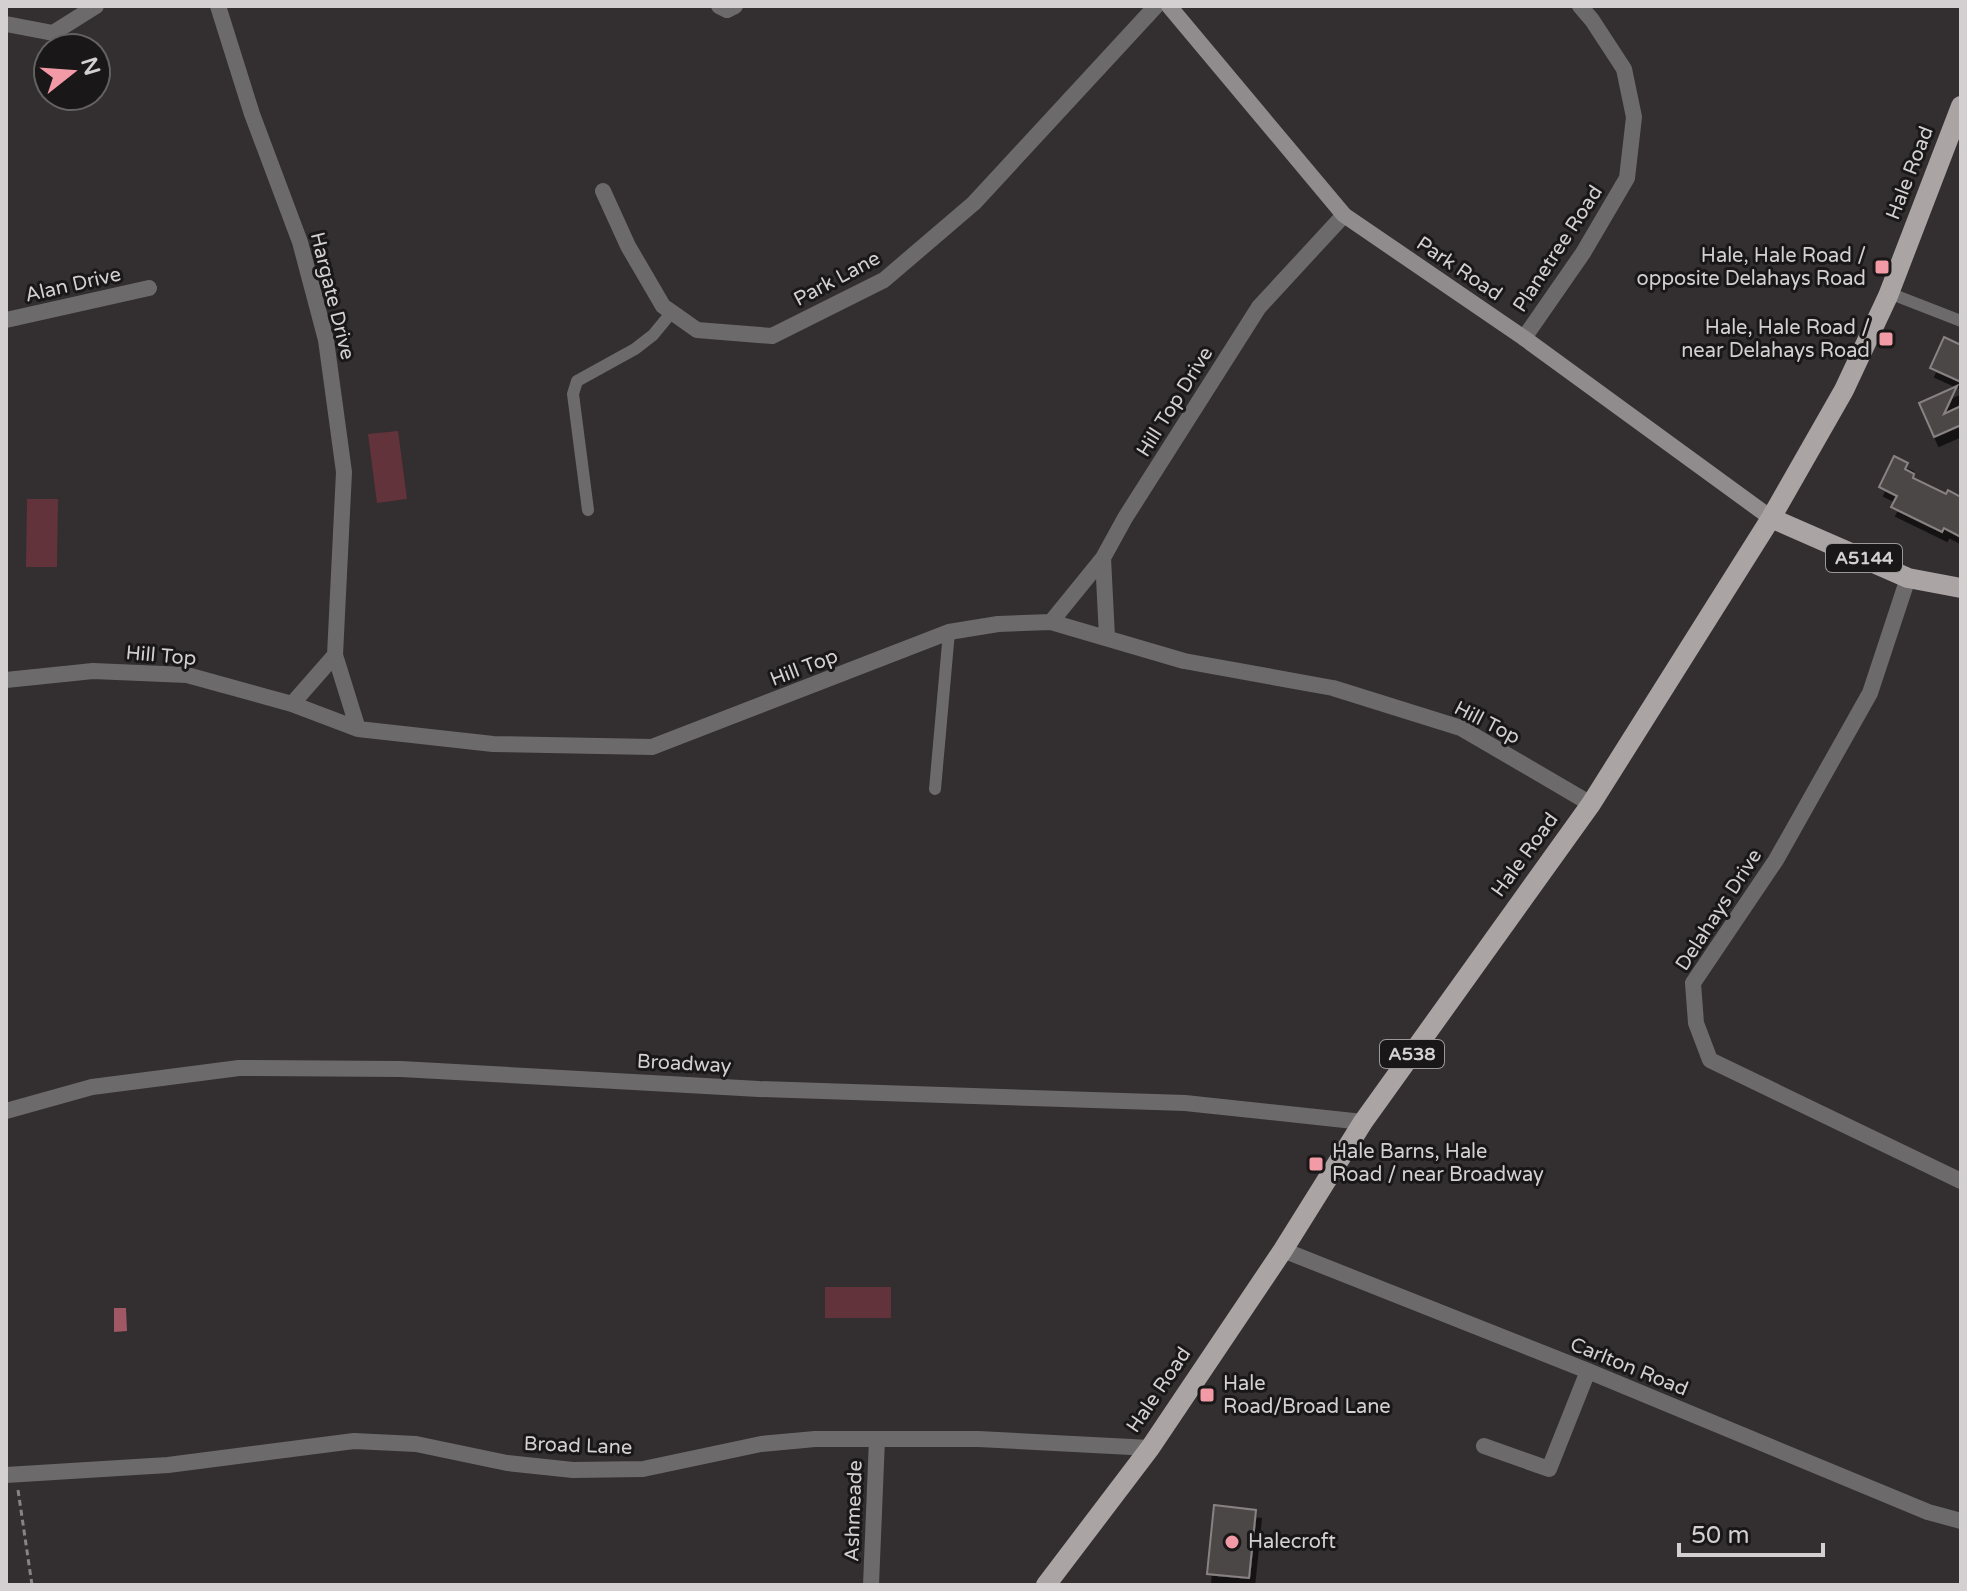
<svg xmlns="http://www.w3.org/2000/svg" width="1967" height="1591" font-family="'Varela Round',sans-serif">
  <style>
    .green { fill: #63333b }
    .water { fill: #a05864 }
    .building { fill: #4c4647; stroke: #888283; stroke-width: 2; filter: url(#shadow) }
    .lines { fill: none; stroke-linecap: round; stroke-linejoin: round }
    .path { stroke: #888485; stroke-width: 3; stroke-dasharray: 6 4; stroke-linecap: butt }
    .lane { stroke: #6d6a6b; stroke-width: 12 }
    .street { stroke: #6d6a6b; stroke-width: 16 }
    .secondary { stroke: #908b8c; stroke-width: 16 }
    .primary { stroke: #aaa4a5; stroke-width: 20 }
    .poi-dot { fill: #f39aa7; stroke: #191717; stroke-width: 3 }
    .labels { text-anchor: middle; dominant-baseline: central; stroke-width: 6; stroke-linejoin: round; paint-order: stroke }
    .shield { fill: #191717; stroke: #9c9899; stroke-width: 2 }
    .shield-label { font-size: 18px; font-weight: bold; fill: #d4d0d1 }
    .street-label { font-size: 20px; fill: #d4d0d1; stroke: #191717 }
    .poi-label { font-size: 20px; fill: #d4d0d1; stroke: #191717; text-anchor: start }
  </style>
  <defs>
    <filter id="shadow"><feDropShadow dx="5" dy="9" stdDeviation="0" flood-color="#0009"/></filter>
  </defs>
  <rect width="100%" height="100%" fill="#332e2f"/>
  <path class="green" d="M 398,431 L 407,499 L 377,503 L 368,434 Z
    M 27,499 L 58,499 L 57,567 L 26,567 Z
    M 825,1287 L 891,1287 L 891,1318 L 825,1318 Z"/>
  <path class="water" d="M 114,1308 L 126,1308 L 127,1331 L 114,1332 Z"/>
  <path class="building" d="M 1944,337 L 1961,345 L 1961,382 L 1930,368 Z
    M 1957,386 L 1944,414 L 1961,406 L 1961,425 L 1934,437 L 1919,403 Z
    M 1894,456 L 1908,463 L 1905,469 L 1914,474 L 1913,478 L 1946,494 L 1948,490 L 1961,497 L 1961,537 L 1944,528 L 1942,532 L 1891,507 L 1897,496 L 1879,487 Z
    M 1214,1505 L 1256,1510 L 1249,1578 L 1207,1574 Z"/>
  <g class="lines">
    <path class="path" d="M 18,1490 L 32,1585"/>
    <path class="lane" d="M 1889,293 L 1961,321
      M 588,510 L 573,394 L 577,381 L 635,349 L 653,335 L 672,312
      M 935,789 L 949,632"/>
    <path class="street" d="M 218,6 L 252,114 L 300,242 L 326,340 L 344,472 L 335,655 L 358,729
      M 719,6 L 727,10 L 735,6
      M 6,24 L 53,33 L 96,6
      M 603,191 L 628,246 L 663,306 L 697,330 L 772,336 L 884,280 L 974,203 L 1156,6
      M 6,320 L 149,288
      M 1524,338 L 1583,253 L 1627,178 L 1634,117 L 1624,69 L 1592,20 L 1580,6
      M 1908,578 L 1870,693 L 1776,860 L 1693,983 L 1696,1023 L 1710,1060 L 1961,1181
      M 1051,622 L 1103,558
      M 1107,637 L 1103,558 L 1125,518 L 1259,307 L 1344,215
      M 6,680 L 93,671 L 187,675 L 292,704 L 358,729 L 493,744 L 652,747 L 949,632 L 998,624 L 1051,622 L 1184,661 L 1333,688 L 1461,728 L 1591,804
      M 292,704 L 335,655
      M 6,1111 L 92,1087 L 239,1068 L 401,1069 L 759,1089 L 1185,1103 L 1363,1122
      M 1283,1250 L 1588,1371 L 1928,1512 L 1961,1521
      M 1484,1446 L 1549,1469 L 1588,1371
      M 6,1475 L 168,1465 L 354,1441 L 416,1444 L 507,1463 L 573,1470 L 643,1469 L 761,1444 L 815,1439 L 978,1439 L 1150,1448
      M 871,1585 L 877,1439"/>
    <path class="secondary" d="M 1169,6 L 1344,215 L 1524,338 L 1771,518"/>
    <path class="primary" d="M 1771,518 L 1908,578 L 1961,588
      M 1046,1585 L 1150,1448 L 1283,1250 L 1363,1122 L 1591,804 L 1771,518 L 1844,390 L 1888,296 L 1961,106"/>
  </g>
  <g class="poi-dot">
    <rect x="1874" y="259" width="16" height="16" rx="4"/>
    <rect x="1878" y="331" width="16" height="16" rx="4"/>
    <rect x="1308" y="1156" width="16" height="16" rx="4"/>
    <rect x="1199" y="1387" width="16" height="16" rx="4"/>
    <circle cx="1232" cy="1542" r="8"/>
  </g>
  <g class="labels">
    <g class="shield">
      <rect x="1826" y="544" width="76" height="28" rx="6"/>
      <rect x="1380" y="1040" width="64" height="28" rx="6"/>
    </g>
    <g class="shield-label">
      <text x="1864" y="558">A5144</text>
      <text x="1412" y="1054">A538</text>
    </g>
    <g class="street-label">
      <text transform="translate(1910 173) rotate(-69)">Hale Road</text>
      <text transform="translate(1558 249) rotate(-57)">Planetree Road</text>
      <text transform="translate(1459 269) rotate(34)">Park Road</text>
      <text transform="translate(837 279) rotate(-28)">Park Lane</text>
      <text transform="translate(73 285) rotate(-13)">Alan Drive</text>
      <text transform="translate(332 296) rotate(76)">Hargate Drive</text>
      <text transform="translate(1175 402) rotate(-58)">Hill Top Drive</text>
      <text transform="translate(161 656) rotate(5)">Hill Top</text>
      <text transform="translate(804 668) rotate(-21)">Hill Top</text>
      <text transform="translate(1487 723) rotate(27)">Hill Top</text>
      <text transform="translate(1525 855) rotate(-54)">Hale Road</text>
      <text transform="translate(1719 910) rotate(-57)">Delahays Drive</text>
      <text transform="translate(684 1064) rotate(3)">Broadway</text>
      <text transform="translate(1629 1367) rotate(22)">Carlton Road</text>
      <text transform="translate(1159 1390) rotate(-56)">Hale Road</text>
      <text transform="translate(578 1446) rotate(2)">Broad Lane</text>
      <text transform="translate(854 1511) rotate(-88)">Ashmeade</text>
    </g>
    <g class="poi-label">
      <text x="1866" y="256" text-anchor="end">Hale, Hale Road /<tspan x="1866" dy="23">opposite Delahays Road</tspan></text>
      <text x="1870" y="328" text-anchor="end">Hale, Hale Road /<tspan x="1870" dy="23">near Delahays Road</tspan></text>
      <text x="1332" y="1152">Hale Barns, Hale<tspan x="1332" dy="23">Road / near Broadway</tspan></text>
      <text x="1223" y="1384">Hale<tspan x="1223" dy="23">Road/Broad Lane</tspan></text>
      <text x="1248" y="1542">Halecroft</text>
    </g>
  </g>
  <rect width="1967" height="1591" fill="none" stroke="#d4d0d1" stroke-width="16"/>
  <g transform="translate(72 72) rotate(73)"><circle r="38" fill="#191717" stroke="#646161" stroke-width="2"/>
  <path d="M0-6L14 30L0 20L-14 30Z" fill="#f39aa7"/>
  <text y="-12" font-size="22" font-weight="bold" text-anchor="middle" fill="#d4d0d1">N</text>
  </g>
  <path d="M1679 1543v12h144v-12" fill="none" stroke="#d4d0d1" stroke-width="4"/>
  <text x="1691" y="1543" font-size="24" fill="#d4d0d1" stroke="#191717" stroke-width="6" paint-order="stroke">50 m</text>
</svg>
